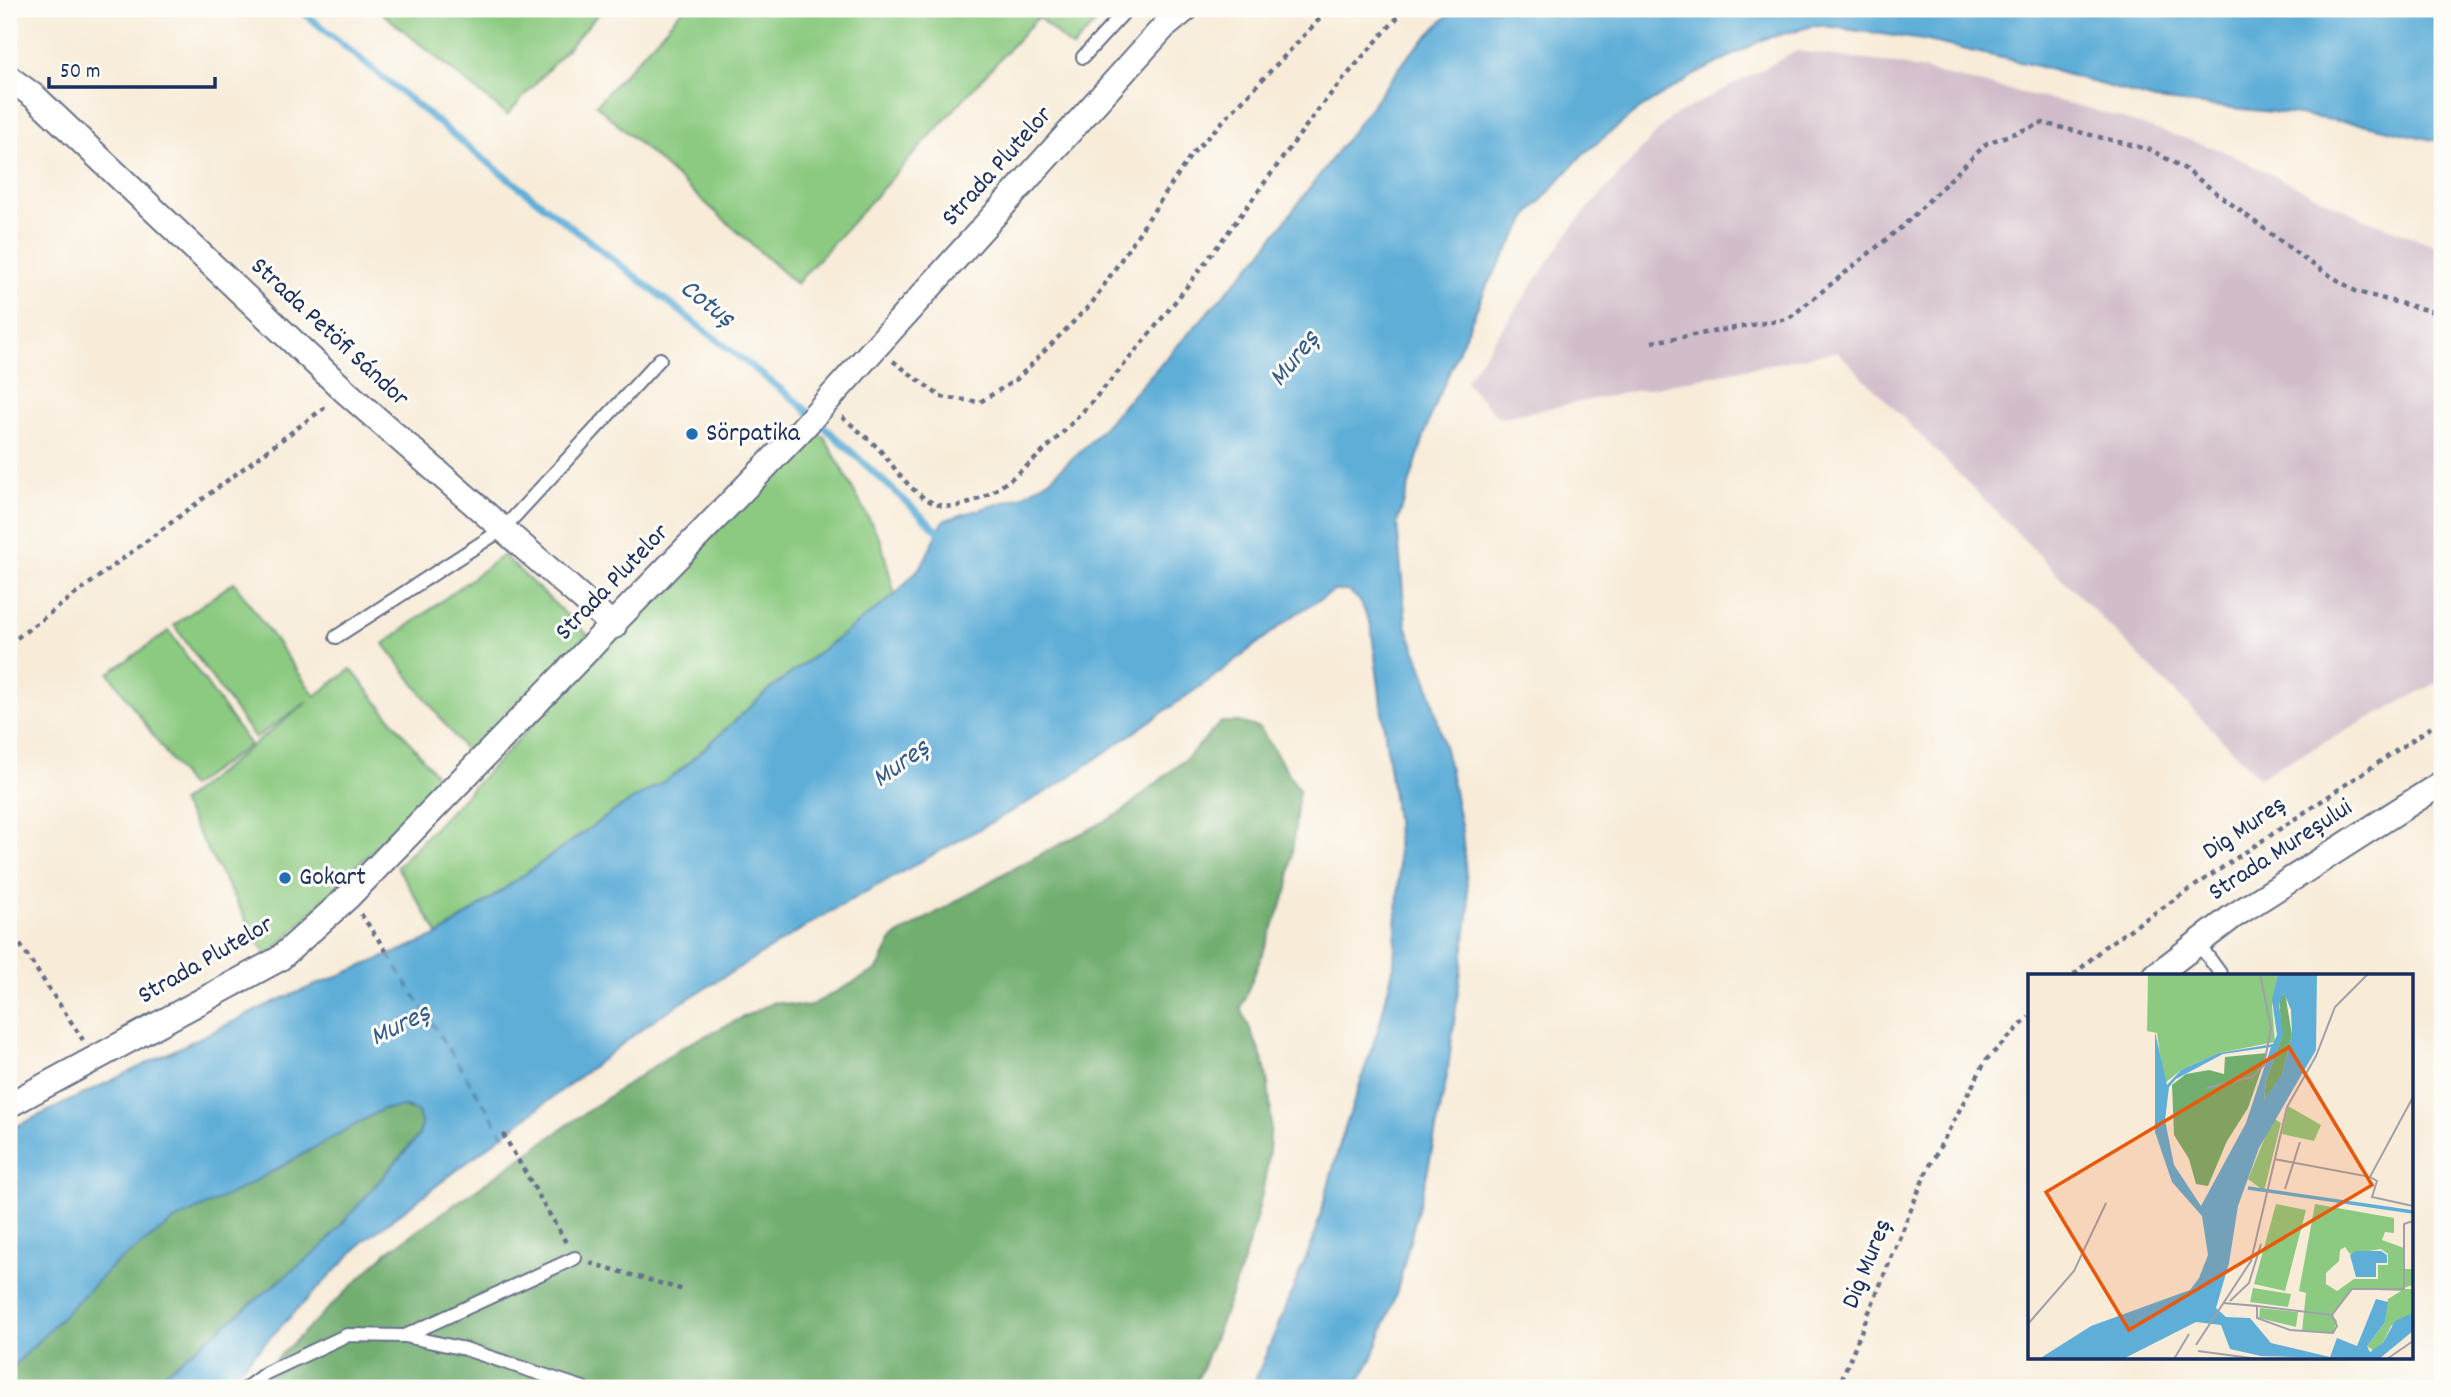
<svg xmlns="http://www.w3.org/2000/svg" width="2451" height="1397" font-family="Dekko,sans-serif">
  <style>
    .industrial { fill: #d1bdca }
    .green { fill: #8cca81; stroke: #547c70; stroke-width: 2 }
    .forest { fill: #71ae6f; stroke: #466e66; stroke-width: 2 }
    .water { fill: #5eaed8; stroke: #3c6e9b; stroke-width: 2 }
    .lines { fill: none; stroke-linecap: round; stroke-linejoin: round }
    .stream { stroke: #5eaed8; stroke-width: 7 }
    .ferry { stroke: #325b89; stroke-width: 2; stroke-dasharray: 9 7; stroke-linecap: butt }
    .lane-casing { stroke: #687189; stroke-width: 16 }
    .street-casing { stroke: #687189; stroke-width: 28 }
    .path { stroke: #687189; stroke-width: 4.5; stroke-dasharray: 5 5; stroke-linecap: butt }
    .lane { stroke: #fff; stroke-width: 12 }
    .street { stroke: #fff; stroke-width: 24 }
    .poi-dot { fill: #1f6fb2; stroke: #fdfcf7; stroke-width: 2.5 }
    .labels { text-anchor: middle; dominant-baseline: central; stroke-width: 6; stroke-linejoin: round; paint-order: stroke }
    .street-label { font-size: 26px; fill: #1b2f5e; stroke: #fdfcf7 }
    .poi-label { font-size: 26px; fill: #1b2f5e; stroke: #fdfcf7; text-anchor: start }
    .water-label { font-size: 28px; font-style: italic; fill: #325b89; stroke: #fdfcf7 }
    .inset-river { fill: none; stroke: #5eaed8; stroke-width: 3.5 }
    .inset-road { fill: none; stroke: #a0a0a8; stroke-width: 2 }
    .view { fill: #e8590c; fill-opacity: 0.15; stroke: #e8590c; stroke-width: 3.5 }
    .inset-edge { fill: none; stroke: #1b2f5e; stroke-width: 3.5 }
  </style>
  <rect width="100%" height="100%" fill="#fdfcf7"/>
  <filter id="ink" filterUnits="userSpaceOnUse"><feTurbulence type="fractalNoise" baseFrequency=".0143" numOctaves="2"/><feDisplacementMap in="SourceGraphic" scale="14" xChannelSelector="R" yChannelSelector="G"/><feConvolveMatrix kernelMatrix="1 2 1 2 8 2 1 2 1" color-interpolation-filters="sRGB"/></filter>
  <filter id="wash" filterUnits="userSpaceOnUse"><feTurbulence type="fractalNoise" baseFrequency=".00686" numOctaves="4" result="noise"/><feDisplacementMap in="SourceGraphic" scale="28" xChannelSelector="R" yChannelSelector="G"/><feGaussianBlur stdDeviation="1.57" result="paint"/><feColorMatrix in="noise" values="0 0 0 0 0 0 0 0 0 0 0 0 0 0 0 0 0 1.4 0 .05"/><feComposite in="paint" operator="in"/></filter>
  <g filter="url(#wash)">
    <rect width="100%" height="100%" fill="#f8ecd9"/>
    <path class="industrial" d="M 1797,51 L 1897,64 L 2088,108 L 2221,150 L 2362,218 L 2442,248 L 2442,680 L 2259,777 L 1837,351 L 1499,418 L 1465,382 L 1576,222 L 1670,118 Z"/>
    <path class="green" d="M 377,9 L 603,9 L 507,115 Z
      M 683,9 L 1108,9 L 1072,48 L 1038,17 L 796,284 L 596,105 Z
      M 814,429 L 825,438 L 881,541 L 895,595 L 769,690 L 676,774 L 614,811 L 439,935 L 397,867 Z
      M 503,555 L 588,635 L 468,754 L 384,644 Z
      M 234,582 L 315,696 L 351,669 L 441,781 L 267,957 L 181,802 L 309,701 L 255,738 L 174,625 Z
      M 169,631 L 250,745 L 190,787 L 109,673 Z"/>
    <path class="forest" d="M 1221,722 L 1239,722 L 1260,728 L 1299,790 L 1288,889 L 1241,1008 C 1249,1029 1262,1051 1266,1073 C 1287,1173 1231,1297 1194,1388 L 246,1388 L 387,1252 L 576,1119 L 682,1047 L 774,1002 L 808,1007 L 877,970 L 893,938 L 1003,874 L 1119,814 L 1188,757 Z
      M 398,1106 L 418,1112 L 422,1126 L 418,1136 L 322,1247 L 146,1388 L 9,1388 L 9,1371 L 18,1360 L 112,1266 L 174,1220 L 248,1185 L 383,1109 Z"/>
    <path class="water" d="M 1454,9 L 2442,9 L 2442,142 L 2367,125 L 2291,114 L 2155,100 L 2037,66 L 1923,40 L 1817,25 L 1764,39 L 1696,74 L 1638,110 L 1582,155 L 1530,213 L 1487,285 L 1431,414 L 1397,524 L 1406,625 L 1428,683 L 1448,761 L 1462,831 L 1469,908 L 1447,1076 L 1427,1174 L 1397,1291 L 1372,1359 L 1355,1388 L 1252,1388 L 1313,1241 L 1341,1140 L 1379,1027 L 1394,965 L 1399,876 L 1396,820 L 1371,625 L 1360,601 L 1349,591 L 1334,591 L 1296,614 L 1211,679 L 1055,787 L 828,913 L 655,1019 L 364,1241 L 221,1388 L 146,1388 L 322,1247 L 418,1137 L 422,1126 L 418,1112 L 406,1107 L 383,1109 L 248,1185 L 174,1221 L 112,1266 L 9,1371 L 9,1130 L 274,1002 L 439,935 L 614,811 L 676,774 L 769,690 L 895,595 L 922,565 L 944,520 L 1021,497 L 1050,479 L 1090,442 L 1259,256 L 1410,54 Z"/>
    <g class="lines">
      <path class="stream" d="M 299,9 L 477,154 L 796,401 L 938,531 L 940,538"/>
      <path class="ferry" d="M 388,954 L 503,1134"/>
    </g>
  </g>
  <g filter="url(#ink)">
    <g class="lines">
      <g class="lane-casing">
        <path id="lane" d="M 1083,57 L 1127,9
          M 336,637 L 503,529 L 660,359
          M 2198,943 L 2220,973
          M 405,1336 L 575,1258
          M 246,1388 L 266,1373 L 347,1335 L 405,1336 L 465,1349 L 583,1388"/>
      </g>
      <g class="street-casing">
        <path id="street" d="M 9,78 L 35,97 L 346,392 L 614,626
          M 2156,975 L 2232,917 L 2442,783
          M 9,1105 L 279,959 L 349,896 L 801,430 L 1163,28 L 1186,9"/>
      </g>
      <path class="path" d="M 1652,342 L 1788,319 L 1904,225 L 1987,143 L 2043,123 L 2151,150 L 2185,169 L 2307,261 L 2357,292 L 2442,314
        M 893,361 L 941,397 L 980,402 L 1017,379 L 1092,303 L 1191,155 L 1329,9
        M 842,417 C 854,427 867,437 878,448 C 896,468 915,502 945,506 C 1036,521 1267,174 1325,101 C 1351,70 1378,39 1405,9
        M 9,644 L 328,405
        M 361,914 L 388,954
        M 9,928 L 83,1040
        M 2074,975 L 2104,947 L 2442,720
        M 503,1134 L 568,1246
        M 590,1263 L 684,1290
        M 1838,1388 L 1925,1175 L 1986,1060 L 2029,1017"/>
      <use href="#lane" class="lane"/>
      <use href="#street" class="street"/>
    </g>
  </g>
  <g class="poi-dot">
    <circle cx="692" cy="434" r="7"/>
    <circle cx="285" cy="878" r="7"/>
  </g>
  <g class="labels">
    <g class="street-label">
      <text transform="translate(998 167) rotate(-48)">Strada Plutelor</text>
      <text transform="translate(329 333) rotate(43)">Strada Petöfi Sándor</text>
      <text transform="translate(613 583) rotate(-46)">Strada Plutelor</text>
      <text transform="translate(2245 829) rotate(-34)">Dig Mureș</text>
      <text transform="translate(2281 851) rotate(-33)">Strada Mureșului</text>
      <text transform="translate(206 961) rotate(-30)">Strada Plutelor</text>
      <text transform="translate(1868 1264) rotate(-68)">Dig Mureș</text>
    </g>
    <g class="poi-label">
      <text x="706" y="434">Sörpatika</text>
      <text x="299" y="878">Gokart</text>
    </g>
    <g class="water-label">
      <text transform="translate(706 305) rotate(38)">Cotuș</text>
      <text transform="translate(1296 360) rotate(-51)">Mureș</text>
      <text transform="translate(902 765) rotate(-36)">Mureș</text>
      <text transform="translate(401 1027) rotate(-26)">Mureș</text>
    </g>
  </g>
  <g transform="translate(2028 974)">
    <rect width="385" height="385" fill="#f8ecd9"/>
    <path d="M 120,0 L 250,0 L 244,32 L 247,68 L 191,79 L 153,96 L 136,110 L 129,59 L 119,57 ZM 260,132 L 293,151 L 286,167 L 254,160 ZM 245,144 L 253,149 L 236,217 L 220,205 ZM 248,230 L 278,236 L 257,317 L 226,310 ZM 287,230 L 366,244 L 366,259 L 357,258 L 354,266 L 376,274 L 377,295 L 385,295 L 385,311 L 372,315 L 385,315 L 385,339 L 363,352 L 355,369 L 346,377 L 339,372 L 357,348 L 360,325 L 373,317 L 324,315 L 304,341 L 309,347 L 305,359 L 274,357 L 278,319 L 271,317 ZM 317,273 L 322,280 L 353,275 L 360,280 L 360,291 L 350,291 L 350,305 L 326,305 L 309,317 L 298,310 L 298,299 L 311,287 L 312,276 ZM 225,314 L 263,320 L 260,333 L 222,328 ZM 232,334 L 270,338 L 268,353 L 231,344 Z" fill="#8cca81" fill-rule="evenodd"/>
    <path d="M 257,19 L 264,61 L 254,101 L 236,126 L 238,107 L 254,62 L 251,25 ZM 239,79 L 220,134 L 199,167 L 180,212 L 168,210 L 161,185 L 146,161 L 144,111 L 158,100 L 181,96 L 196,100 L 197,83 Z" fill="#71ae6f"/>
    <path d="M 250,0 L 289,0 L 288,76 L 231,174 L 210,232 L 201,289 L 188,334 L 198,343 L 222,344 L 243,369 L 302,383 L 309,364 L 329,372 L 348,325 L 360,328 L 357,348 L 339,372 L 342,378 L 355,369 L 367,347 L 385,339 L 385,357 L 351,385 L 233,382 L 202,375 L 193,351 L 168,348 L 95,385 L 11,385 L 63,352 L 162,316 L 171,304 L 180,281 L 174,242 L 144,208 L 127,158 L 127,58 L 139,111 L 153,96 L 191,79 L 245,70 L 249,61 L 244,26 ZM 256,19 L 263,36 L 264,61 L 254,100 L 236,126 L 238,107 L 255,60 L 251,30 ZM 243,73 L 218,149 L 173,232 L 146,191 L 137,146 L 141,113 L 148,105 L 195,80 ZM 328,277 L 353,277 L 359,281 L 359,289 L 348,289 L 348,303 L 328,303 L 322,281 Z" fill="#5eaed8" fill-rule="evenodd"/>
    <path class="inset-river" d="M 226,129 L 248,140M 220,214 L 385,238"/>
    <path class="inset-road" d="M 179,114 L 224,103 L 236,91 L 243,54 L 232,0M 246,185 L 342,203 L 385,123M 342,203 L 349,207 L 344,223 L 385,232M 257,215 L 272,168M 202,327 L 221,309 L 233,270M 195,329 L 229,332 L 229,344 L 262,356 L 305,359 L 309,352 L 304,341M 229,332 L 304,341 L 324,315 L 376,315 L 376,250 L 385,247M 0,350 L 46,297 L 78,229M 168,371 L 223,287 L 259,133 L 288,82 L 307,33 L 340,0M 170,377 L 230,385M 146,385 L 161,360M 359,385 L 385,367"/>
    <path class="view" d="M 261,73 L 344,211 L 101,356 L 18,218 Z"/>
    <rect width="385" height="385" class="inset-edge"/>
  </g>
  <rect width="2451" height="1397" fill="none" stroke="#fdfcf7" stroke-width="35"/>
  <path d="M49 77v10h166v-10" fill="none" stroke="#1b2f5e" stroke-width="3.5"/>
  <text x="60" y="77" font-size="21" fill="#1b2f5e" stroke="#fdfcf7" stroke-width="5" paint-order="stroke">50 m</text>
</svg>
